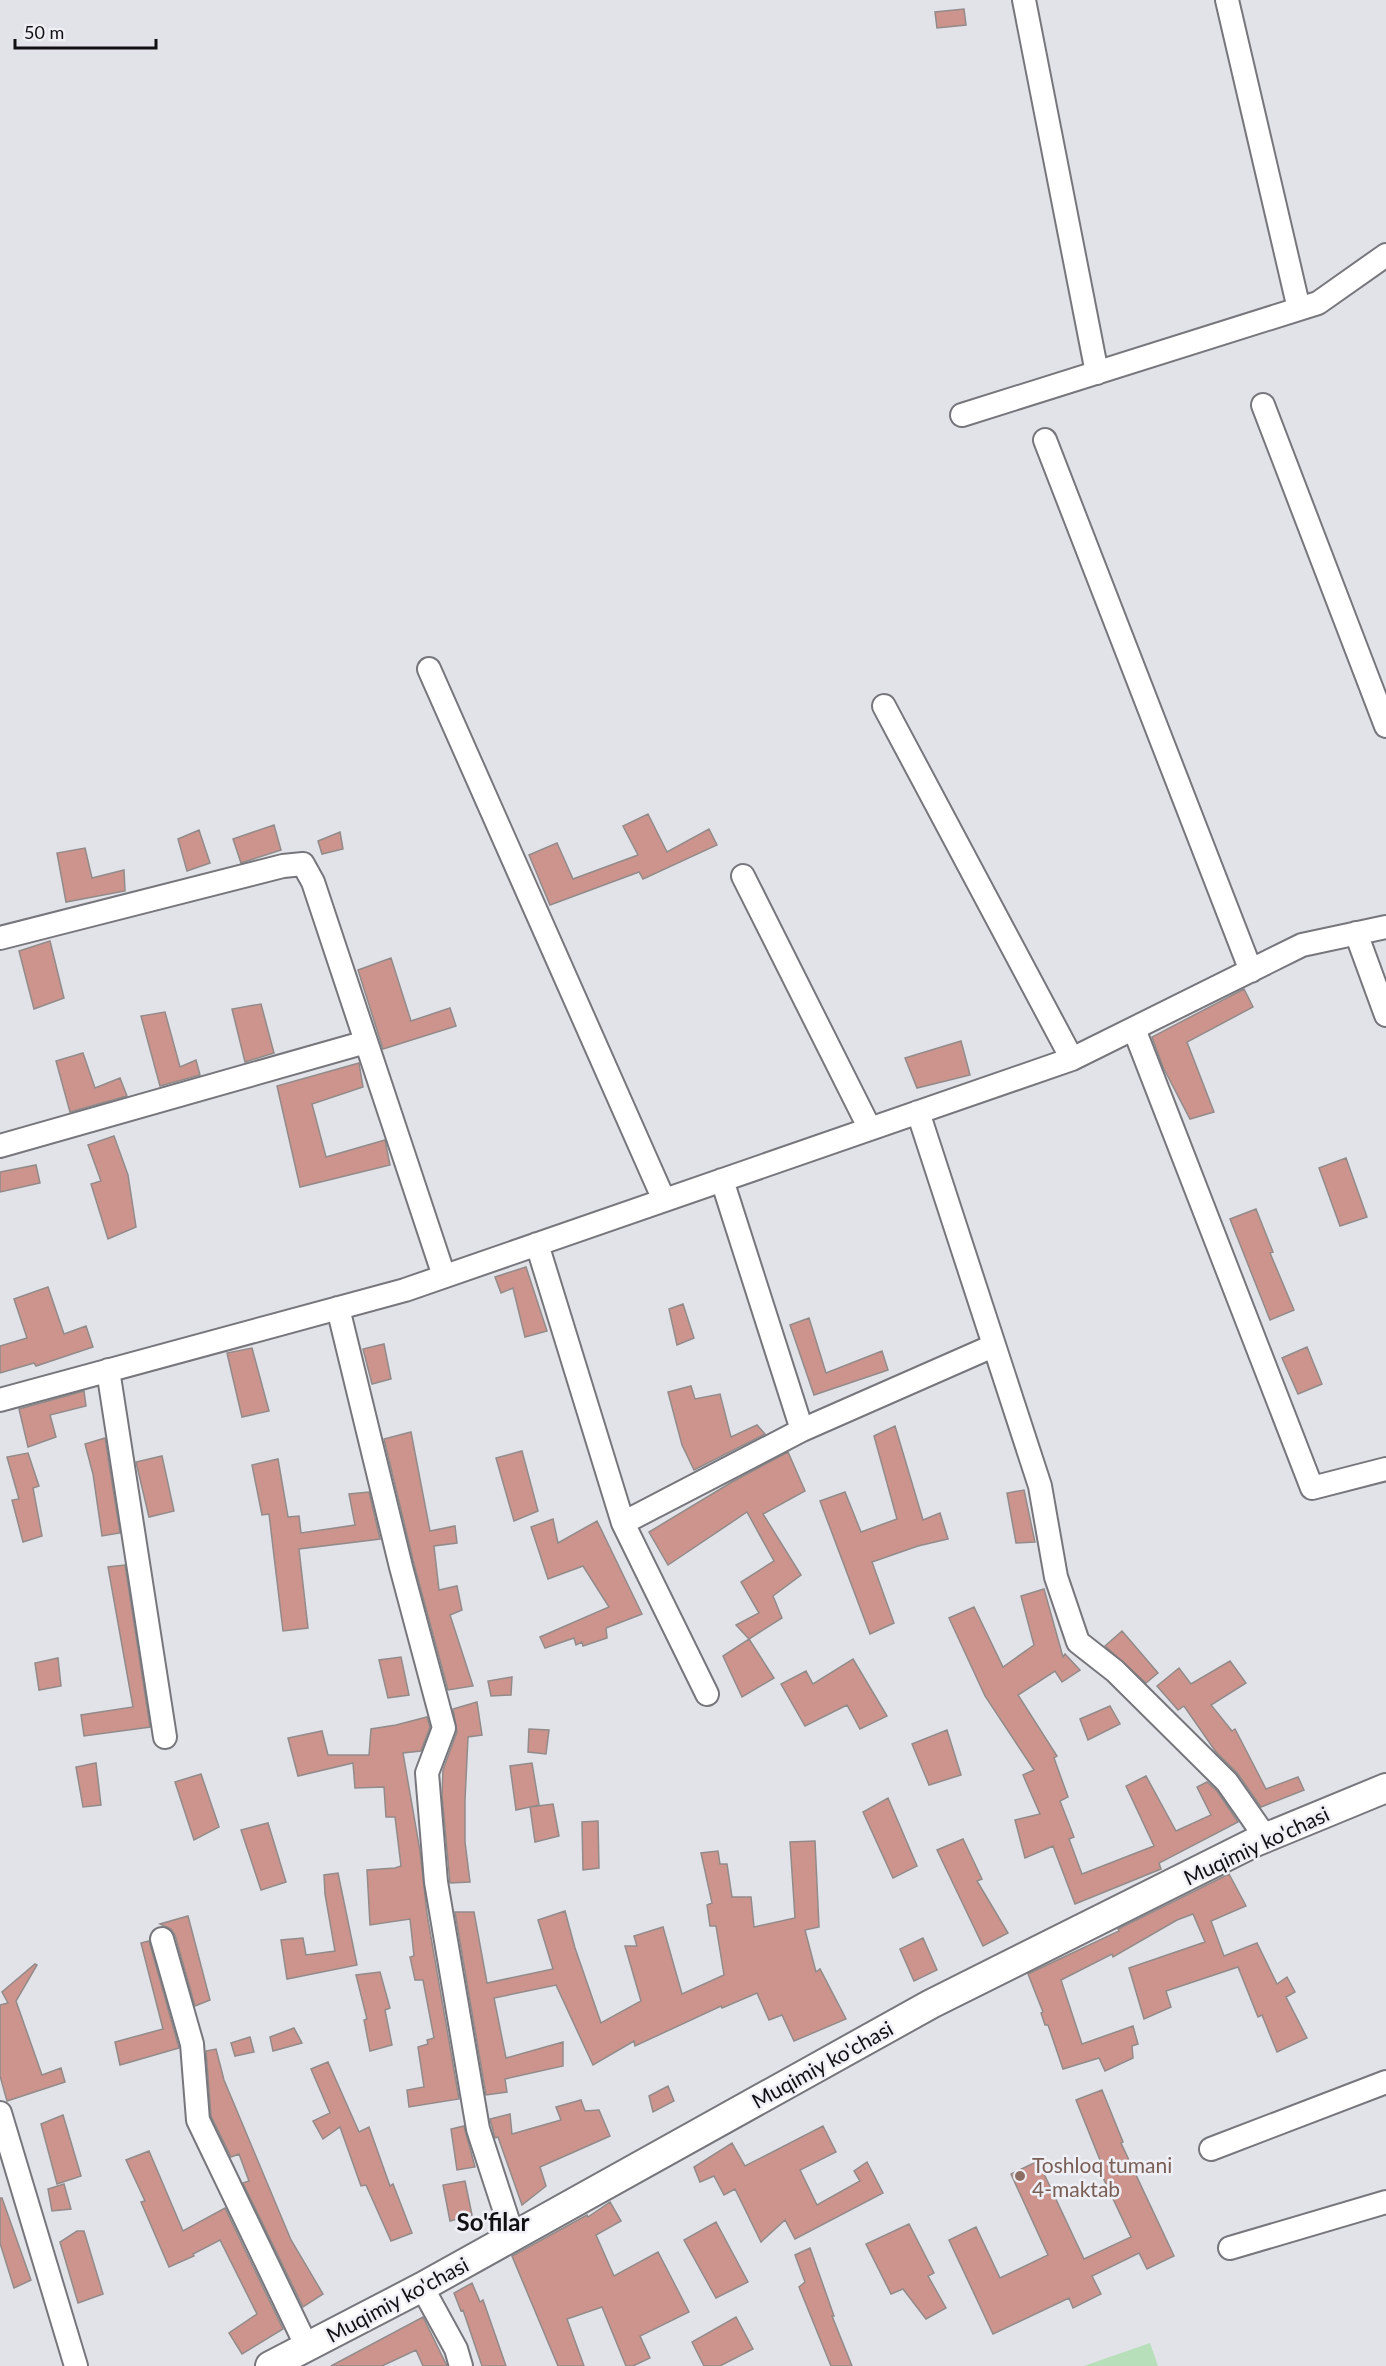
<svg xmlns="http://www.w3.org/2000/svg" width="1386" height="2366" font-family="Lato,sans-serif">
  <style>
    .green { fill: #b7dfba }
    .building { fill: #cc948d; stroke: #928b8a; stroke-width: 1.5 }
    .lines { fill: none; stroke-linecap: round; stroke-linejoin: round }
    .minor-casing { stroke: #76767c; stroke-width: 26 }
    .tertiary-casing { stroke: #76767c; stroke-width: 32 }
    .minor { stroke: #fff; stroke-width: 22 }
    .tertiary { stroke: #fff; stroke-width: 28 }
    .education-dot { fill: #8d6e63; stroke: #efeff6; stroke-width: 2 }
    .labels { text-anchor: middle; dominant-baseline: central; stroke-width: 5; stroke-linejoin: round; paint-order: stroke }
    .street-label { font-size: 21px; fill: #101012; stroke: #efeff6 }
    .education-label { font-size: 21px; fill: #785e54; stroke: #efeff6; text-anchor: start }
    .quarter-label { font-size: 24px; font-weight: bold; fill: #101012; stroke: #efeff6 }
  </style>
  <rect width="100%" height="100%" fill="#e2e2e9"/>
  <path class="green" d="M 1150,2343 L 1158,2366 L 1084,2366 Z"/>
  <path class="building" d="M 964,9 L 966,25 L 937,28 L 935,12 Z
    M 648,814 L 667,852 L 709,829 L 717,845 L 643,879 L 639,872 L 550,905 L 529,855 L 557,843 L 573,879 L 638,855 L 623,826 Z
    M 274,825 L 281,850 L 241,863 L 233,839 Z
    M 199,830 L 210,863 L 187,871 L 178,839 Z
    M 340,832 L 343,849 L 322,854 L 318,841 Z
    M 85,848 L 92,878 L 124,870 L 125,891 L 66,902 L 57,853 Z
    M 50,941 L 64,998 L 34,1009 L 19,951 Z
    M 391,958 L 411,1021 L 450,1008 L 456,1026 L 383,1049 L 358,970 Z
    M 1244,989 L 1253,1007 L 1187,1042 L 1214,1112 L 1190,1119 L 1163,1067 L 1152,1037 Z
    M 261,1004 L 274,1053 L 245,1062 L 232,1009 Z
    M 165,1012 L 180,1067 L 196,1060 L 200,1075 L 160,1086 L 141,1016 Z
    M 961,1041 L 970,1075 L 917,1088 L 905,1058 Z
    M 83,1053 L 95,1088 L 120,1078 L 127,1096 L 70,1112 L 56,1061 Z
    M 359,1063 L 363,1087 L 312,1104 L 326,1157 L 385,1140 L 390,1165 L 300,1187 L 277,1086 Z
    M 114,1136 L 128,1175 L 136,1227 L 108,1239 L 91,1184 L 101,1181 L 88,1145 Z
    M 1346,1158 L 1367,1217 L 1340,1226 L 1319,1168 Z
    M 36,1165 L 40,1183 L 0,1192 L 0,1172 Z
    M 1256,1209 L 1273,1252 L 1270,1253 L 1294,1310 L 1270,1320 L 1230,1219 Z
    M 526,1267 L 547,1331 L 525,1337 L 513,1288 L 501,1293 L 495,1277 Z
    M 48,1287 L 64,1334 L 86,1326 L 93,1347 L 36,1366 L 34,1363 L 0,1373 L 0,1346 L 27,1338 L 14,1299 Z
    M 683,1304 L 694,1338 L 677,1345 L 669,1309 Z
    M 809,1318 L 826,1373 L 882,1351 L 888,1370 L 814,1395 L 790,1325 Z
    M 384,1344 L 391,1379 L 372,1384 L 363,1349 Z
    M 1307,1347 L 1322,1384 L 1298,1394 L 1282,1358 Z
    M 252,1348 L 269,1411 L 242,1417 L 227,1353 Z
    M 691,1386 L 695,1399 L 720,1394 L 731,1437 L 757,1425 L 765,1434 L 694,1470 L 682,1445 L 668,1392 Z
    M 84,1391 L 86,1406 L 50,1415 L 56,1437 L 28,1447 L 19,1409 Z
    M 895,1426 L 923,1520 L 940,1513 L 948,1539 L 918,1546 L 872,1562 L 894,1623 L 870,1634 L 820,1501 L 845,1492 L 861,1532 L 897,1519 L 874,1436 Z
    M 411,1432 L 430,1531 L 455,1526 L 457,1543 L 434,1546 L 439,1590 L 457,1586 L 462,1610 L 450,1615 L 473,1686 L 448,1690 L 414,1564 L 384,1439 Z
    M 105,1438 L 120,1533 L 102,1536 L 93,1474 L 85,1444 Z
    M 522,1451 L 538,1511 L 514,1521 L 496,1458 Z
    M 788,1452 L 805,1491 L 763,1514 L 801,1575 L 773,1596 L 782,1618 L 749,1639 L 736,1625 L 759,1613 L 741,1582 L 774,1561 L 747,1512 L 668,1565 L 649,1532 L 732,1482 Z
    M 28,1453 L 39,1486 L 33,1488 L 42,1536 L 23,1542 L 12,1500 L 19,1499 L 7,1457 Z
    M 162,1456 L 174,1511 L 149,1517 L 136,1462 Z
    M 278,1459 L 288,1517 L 299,1516 L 301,1533 L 355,1525 L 349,1494 L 369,1492 L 380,1539 L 299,1549 L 308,1628 L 283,1631 L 269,1514 L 262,1515 L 252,1465 Z
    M 1024,1490 L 1035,1542 L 1016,1543 L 1007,1493 Z
    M 553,1519 L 558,1543 L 597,1521 L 642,1614 L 606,1628 L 607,1638 L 583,1646 L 582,1642 L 576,1645 L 574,1638 L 545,1648 L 540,1637 L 609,1607 L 583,1566 L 548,1579 L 531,1527 Z
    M 125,1565 L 150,1727 L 84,1736 L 81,1715 L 133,1707 L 108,1567 Z
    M 1044,1589 L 1063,1657 L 1065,1654 L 1080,1670 L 1062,1682 L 1055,1671 L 1018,1695 L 1057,1756 L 1054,1758 L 1068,1797 L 1060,1801 L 1074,1837 L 1069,1839 L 1082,1874 L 1154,1846 L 1126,1786 L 1146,1776 L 1176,1831 L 1211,1815 L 1197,1787 L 1207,1782 L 1217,1791 L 1238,1822 L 1159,1863 L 1161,1869 L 1075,1904 L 1053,1846 L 1025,1858 L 1015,1820 L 1040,1814 L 1023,1775 L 1034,1770 L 985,1696 L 949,1618 L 974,1607 L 1003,1667 L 1034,1645 L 1021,1596 Z
    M 1122,1631 L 1158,1673 L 1146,1683 L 1105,1646 Z
    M 749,1639 L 774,1678 L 742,1697 L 723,1656 Z
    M 401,1657 L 409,1695 L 388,1698 L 379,1660 Z
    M 58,1658 L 61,1686 L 39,1690 L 35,1663 Z
    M 853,1659 L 887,1716 L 860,1729 L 847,1705 L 805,1726 L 781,1684 L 806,1671 L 813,1684 Z
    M 1230,1661 L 1246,1683 L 1211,1705 L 1232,1731 L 1235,1729 L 1266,1789 L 1298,1777 L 1304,1790 L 1261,1807 L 1238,1774 L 1216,1752 L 1184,1706 L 1178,1710 L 1157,1686 L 1179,1668 L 1191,1684 Z
    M 512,1677 L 511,1695 L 491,1696 L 488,1681 Z
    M 477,1702 L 482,1735 L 468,1737 L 465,1800 L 465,1842 L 470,1882 L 450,1883 L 442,1795 L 443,1770 L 457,1732 L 453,1709 Z
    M 1110,1706 L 1120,1724 L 1088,1740 L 1080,1719 Z
    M 427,1717 L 430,1727 L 421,1751 L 403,1753 L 420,1851 L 427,1914 L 459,2099 L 409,2107 L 407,2090 L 424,2087 L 418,2047 L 428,2044 L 427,2040 L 434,2038 L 423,1980 L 415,1980 L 410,1957 L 414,1956 L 410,1919 L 370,1925 L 367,1870 L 395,1868 L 401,1866 L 395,1817 L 386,1817 L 384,1787 L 355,1788 L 353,1763 L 298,1776 L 288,1738 L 322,1731 L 328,1755 L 369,1755 L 371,1729 L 396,1725 Z
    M 529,1729 L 549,1730 L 546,1754 L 528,1752 Z
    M 947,1730 L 961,1775 L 929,1785 L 912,1744 Z
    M 96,1763 L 101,1805 L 83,1807 L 76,1767 Z
    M 532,1763 L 539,1805 L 516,1810 L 510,1766 Z
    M 201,1774 L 219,1827 L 194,1840 L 175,1782 Z
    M 888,1798 L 917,1866 L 893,1878 L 863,1812 Z
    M 553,1804 L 559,1836 L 535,1842 L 530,1807 Z
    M 598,1821 L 599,1868 L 583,1870 L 582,1822 Z
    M 268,1823 L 286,1882 L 261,1890 L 241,1830 Z
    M 963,1839 L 982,1879 L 977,1881 L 1008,1933 L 983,1946 L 937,1850 Z
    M 815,1841 L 819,1927 L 805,1930 L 816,1972 L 820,1969 L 846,2019 L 794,2041 L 782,2015 L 769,2020 L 757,1993 L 722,2008 L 721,2006 L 635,2046 L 634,2041 L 593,2065 L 556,1985 L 494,1998 L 506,2058 L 563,2042 L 563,2066 L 505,2079 L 507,2092 L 486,2095 L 455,1912 L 474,1912 L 487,1983 L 553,1969 L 538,1920 L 565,1911 L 575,1948 L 601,2023 L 641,2001 L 625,1946 L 637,1946 L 634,1936 L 663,1927 L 682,1994 L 724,1975 L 716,1926 L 710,1926 L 707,1905 L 712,1903 L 701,1853 L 718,1851 L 720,1864 L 727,1864 L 732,1897 L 751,1897 L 754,1927 L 795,1918 L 790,1842 Z
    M 338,1873 L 357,1965 L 287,1979 L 281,1940 L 303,1938 L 306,1955 L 335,1951 L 325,1894 L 324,1875 Z
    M 1229,1874 L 1246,1906 L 1211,1921 L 1224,1956 L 1257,1943 L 1277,1984 L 1287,1977 L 1295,1992 L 1286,1997 L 1307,2038 L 1277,2052 L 1262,2015 L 1258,2017 L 1238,1967 L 1166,1991 L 1171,2007 L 1144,2019 L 1129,1968 L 1205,1942 L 1193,1914 L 1177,1920 L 1113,1957 L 1112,1954 L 1061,1980 L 1082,2044 L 1133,2026 L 1138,2044 L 1132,2046 L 1133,2058 L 1105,2071 L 1099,2058 L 1063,2069 L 1048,2025 L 1045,2025 L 1041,2013 L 1043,2012 L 1028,1974 L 1119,1931 L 1118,1929 Z
    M 188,1916 L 210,2000 L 195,2006 L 175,1935 L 171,1929 L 160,1924 Z
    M 923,1938 L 937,1970 L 914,1981 L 900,1949 Z
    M 149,1941 L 179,2048 L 120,2065 L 115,2042 L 163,2029 L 141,1943 Z
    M 35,1964 L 37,1965 L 16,2001 L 42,2075 L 61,2068 L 65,2082 L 7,2101 L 0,2076 L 0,2005 L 8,2003 L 2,1992 Z
    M 380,1972 L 390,2008 L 385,2010 L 392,2045 L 370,2051 L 364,2020 L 367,2019 L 356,1975 Z
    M 294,2028 L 302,2043 L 273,2051 L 270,2037 Z
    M 250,2037 L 254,2052 L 235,2056 L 231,2043 Z
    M 216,2049 L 224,2080 L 291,2240 L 323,2294 L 303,2307 L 243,2183 L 249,2181 L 239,2154 L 231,2157 L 211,2116 L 206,2051 Z
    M 328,2062 L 359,2132 L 369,2127 L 390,2186 L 393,2184 L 412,2233 L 391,2241 L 366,2185 L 361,2186 L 340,2127 L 323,2139 L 313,2121 L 330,2113 L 311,2069 Z
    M 668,2086 L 674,2101 L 653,2112 L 649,2096 Z
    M 1102,2090 L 1123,2142 L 1121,2143 L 1174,2256 L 1147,2269 L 1139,2253 L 1092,2276 L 1101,2294 L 1073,2308 L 1069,2298 L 993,2334 L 949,2240 L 976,2227 L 1000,2278 L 1048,2255 L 1011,2174 L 1038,2161 L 1084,2259 L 1131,2237 L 1098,2167 L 1102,2165 L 1076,2100 Z
    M 581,2100 L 585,2111 L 599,2110 L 610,2136 L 540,2167 L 546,2186 L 522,2205 L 498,2137 L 495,2138 L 490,2119 L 510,2114 L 512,2134 L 561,2120 L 556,2107 Z
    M 63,2115 L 81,2176 L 57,2184 L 41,2124 Z
    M 464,2126 L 475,2167 L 457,2170 L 451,2129 Z
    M 823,2126 L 836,2152 L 800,2170 L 817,2205 L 860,2181 L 854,2171 L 867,2162 L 883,2193 L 795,2239 L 785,2220 L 761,2242 L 735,2189 L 724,2195 L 714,2176 L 700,2182 L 694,2167 L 732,2143 L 745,2166 Z
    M 149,2151 L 183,2231 L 225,2208 L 283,2329 L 242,2354 L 229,2333 L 257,2314 L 220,2240 L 193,2254 L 194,2256 L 169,2267 L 141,2202 L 145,2201 L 126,2160 Z
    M 465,2181 L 472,2215 L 450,2221 L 443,2185 Z
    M 64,2184 L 71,2209 L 52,2211 L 48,2189 Z
    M 0,2198 L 2,2198 L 31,2280 L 14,2288 L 0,2243 Z
    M 610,2202 L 621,2221 L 596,2235 L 614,2276 L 658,2252 L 689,2312 L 640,2336 L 650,2358 L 633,2366 L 626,2366 L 602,2307 L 567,2319 L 584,2366 L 558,2366 L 512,2256 L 587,2215 L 588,2217 Z
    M 716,2222 L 748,2282 L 716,2298 L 684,2240 Z
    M 909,2224 L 934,2273 L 928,2276 L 946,2308 L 926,2319 L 903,2289 L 891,2294 L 866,2244 Z
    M 77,2231 L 84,2231 L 103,2294 L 78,2303 L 60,2242 Z
    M 810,2248 L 834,2316 L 832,2316 L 852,2366 L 831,2366 L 799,2287 L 805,2282 L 795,2255 Z
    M 472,2283 L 480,2302 L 483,2300 L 506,2366 L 482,2366 L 463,2310 L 461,2311 L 454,2293 Z
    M 423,2317 L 447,2366 L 423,2366 L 416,2350 L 382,2366 L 331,2366 Z
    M 736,2317 L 753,2349 L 720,2366 L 704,2366 L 692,2342 Z"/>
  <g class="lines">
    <g class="minor-casing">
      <path id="minor" d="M 1024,0 L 1097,373
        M 1227,0 L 1299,309
        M 1263,405 L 1386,726
        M 962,415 L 1318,303 L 1386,255
        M 1045,440 L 1251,971
        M 429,669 L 664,1200
        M 884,706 L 1072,1059
        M 743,876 L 870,1129
        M 1356,933 L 1386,1015
        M 0,938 L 283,866 L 303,864 L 313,882 L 444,1276
        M 1134,1029 L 1312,1488 L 1386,1469
        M 918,1112 L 1040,1486 L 1056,1577 L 1078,1642 L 1115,1671 L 1227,1782 L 1266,1838
        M 0,1146 L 366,1042
        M 722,1180 L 802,1430
        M 537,1244 L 623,1523 L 707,1694
        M 338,1308 L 401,1567 L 444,1728 L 427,1773 L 436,1882 L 478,2129 L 513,2236
        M 108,1370 L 165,1737
        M 0,1400 L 405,1290 L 1072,1059 L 1302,945 L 1386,927
        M 623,1523 L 802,1430 L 993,1346
        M 162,1939 L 192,2044 L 198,2120 L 307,2347
        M 0,2113 L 76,2366
        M 1211,2149 L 1386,2082
        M 1230,2248 L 1386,2202
        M 422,2287 L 456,2349 L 461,2366"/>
    </g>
    <g class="tertiary-casing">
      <path id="tertiary" d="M 270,2366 L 422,2287 L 931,2004 L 1255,1842 L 1386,1788"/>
    </g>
    <use href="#minor" class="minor"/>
    <use href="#tertiary" class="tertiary"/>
  </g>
  <circle class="education-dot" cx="1020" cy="2176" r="6"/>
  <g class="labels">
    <g class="street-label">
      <text transform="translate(1256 1845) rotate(-25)">Muqimiy ko'chasi</text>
      <text transform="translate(822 2064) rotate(-29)">Muqimiy ko'chasi</text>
      <text transform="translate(397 2299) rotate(-28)">Muqimiy ko'chasi</text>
    </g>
    <g class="education-label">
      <text x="1032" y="2164">Toshloq tumani<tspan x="1032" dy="24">4-maktab</tspan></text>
    </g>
    <g class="quarter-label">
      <text x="493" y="2221">So'filar</text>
    </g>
  </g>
  <path d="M15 39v9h141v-9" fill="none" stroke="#101012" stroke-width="3"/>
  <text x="24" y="39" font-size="18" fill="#101012" stroke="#efeff6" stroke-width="4.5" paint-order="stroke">50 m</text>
</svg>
